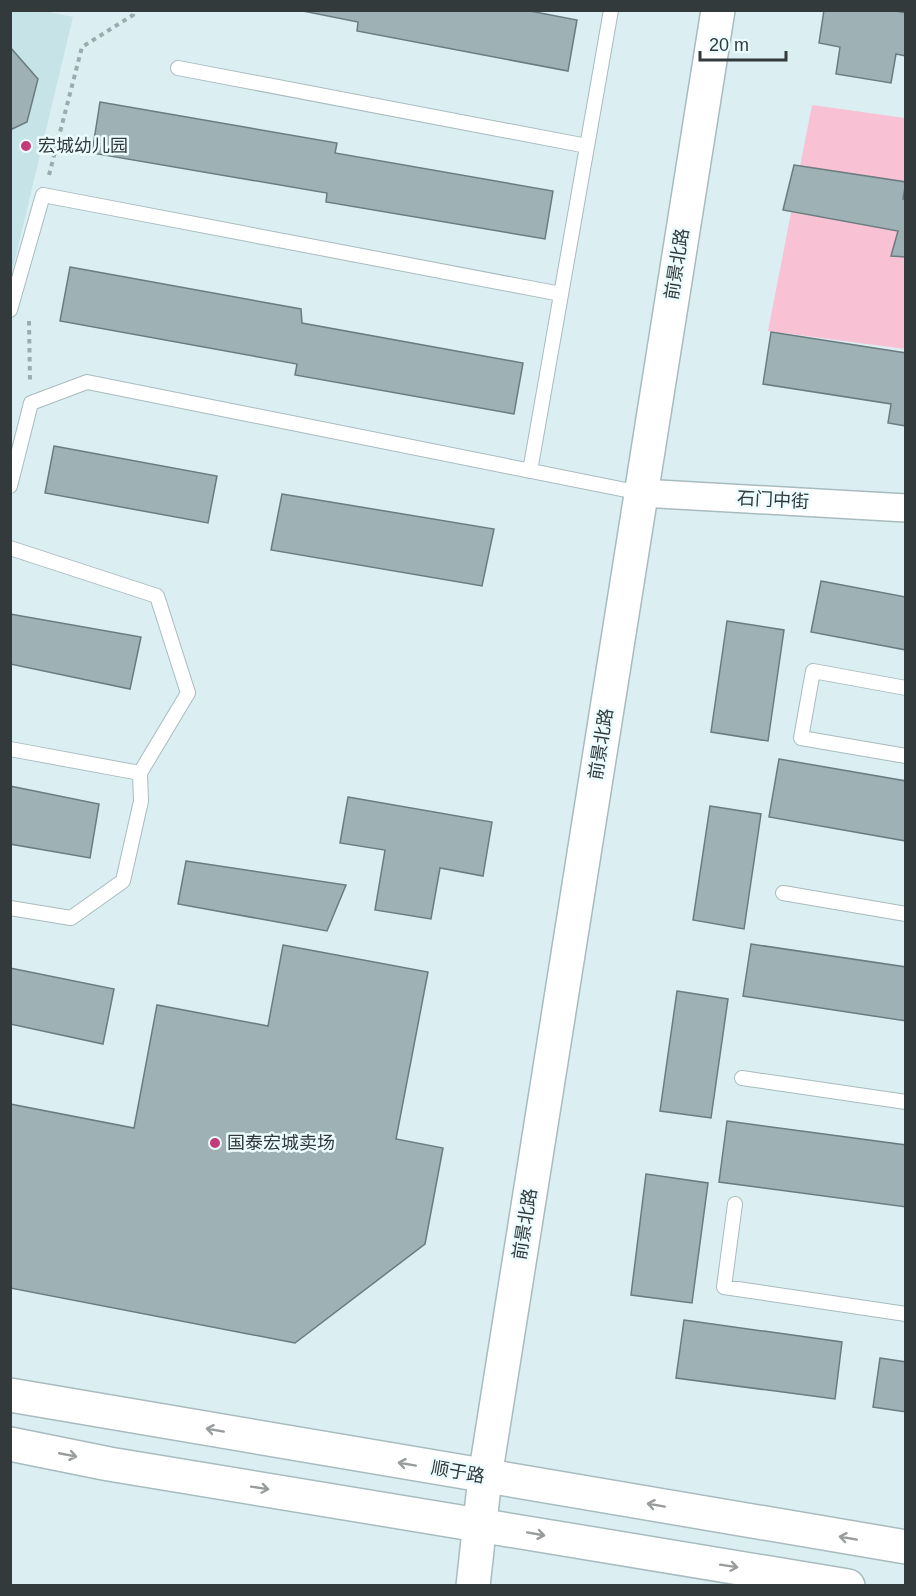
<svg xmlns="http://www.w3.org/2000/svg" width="916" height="1596" font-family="Helvetica,'Noto Sans SC',sans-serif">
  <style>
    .built { fill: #c6e4e8 }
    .green { fill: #f8c1d4 }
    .building { fill: #9eb1b4; stroke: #6a7c7f; stroke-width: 1.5 }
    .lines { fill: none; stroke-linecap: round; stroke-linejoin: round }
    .service-casing { stroke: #a8bbbe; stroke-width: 16 }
    .minor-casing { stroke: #a8bbbe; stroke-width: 30 }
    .tertiary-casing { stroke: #a8bbbe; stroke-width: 36 }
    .primary-casing { stroke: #a8bbbe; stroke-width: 36 }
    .path { stroke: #9cabad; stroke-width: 4; stroke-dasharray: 4.5 4.5; stroke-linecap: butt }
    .service { stroke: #fff; stroke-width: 14 }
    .minor { stroke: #fff; stroke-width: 27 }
    .tertiary { stroke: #fff; stroke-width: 33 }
    .primary { stroke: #fff; stroke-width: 33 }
    .oneway { stroke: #989c9d }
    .poi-dot { fill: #c33b79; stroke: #ecfcfe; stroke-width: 2 }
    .labels { text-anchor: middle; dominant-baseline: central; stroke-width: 5; stroke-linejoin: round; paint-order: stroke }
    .poi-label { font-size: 18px; fill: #323a3b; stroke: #ecfcfe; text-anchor: start }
    .street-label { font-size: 18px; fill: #323a3b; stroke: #ecfcfe }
  </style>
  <rect width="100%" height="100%" fill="#dbeff2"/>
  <path class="built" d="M 11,11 L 45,11 L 73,17 L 11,276 Z"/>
  <path class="green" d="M 812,105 L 905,118 L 905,349 L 768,331 Z"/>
  <path class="building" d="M 298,10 L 525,10 L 577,20 L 568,71 L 357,31 L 358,22 Z
    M 824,10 L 890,10 L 906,13 L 906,56 L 896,54 L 891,83 L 836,74 L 840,47 L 819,43 Z
    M 10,47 L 38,79 L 27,122 L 10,130 Z
    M 100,102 L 337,143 L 335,153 L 553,191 L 545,239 L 326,202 L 327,193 L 92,153 Z
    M 794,165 L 906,182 L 903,199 L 906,199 L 906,257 L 891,256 L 898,231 L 783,210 Z
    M 70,267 L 301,309 L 302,323 L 523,363 L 514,414 L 295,375 L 297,364 L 60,321 Z
    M 771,332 L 906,353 L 906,426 L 888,423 L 891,404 L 763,384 Z
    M 54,446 L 217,476 L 208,523 L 45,493 Z
    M 282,494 L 494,529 L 482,586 L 271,550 Z
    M 821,581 L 906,597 L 906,650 L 811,632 Z
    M 10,614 L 141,637 L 130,689 L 10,664 Z
    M 727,621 L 784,630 L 768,741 L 711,732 Z
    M 779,759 L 906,781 L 906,841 L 769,817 Z
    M 10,786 L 99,804 L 90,858 L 10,844 Z
    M 348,797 L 492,822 L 483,876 L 440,868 L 431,919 L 375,910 L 385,850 L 340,843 Z
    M 710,806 L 761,814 L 744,929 L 693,920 Z
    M 186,861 L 346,885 L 327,931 L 178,904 Z
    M 751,944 L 906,967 L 906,1021 L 743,996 Z
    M 283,945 L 428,972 L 396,1139 L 443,1148 L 425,1244 L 295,1343 L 10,1288 L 10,1104 L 134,1128 L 157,1005 L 268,1026 Z
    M 10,968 L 114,989 L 103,1044 L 10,1024 Z
    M 677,991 L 728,999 L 711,1118 L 660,1111 Z
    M 727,1121 L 906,1145 L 906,1207 L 719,1182 Z
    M 646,1174 L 708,1183 L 692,1303 L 631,1295 Z
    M 684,1320 L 842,1342 L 835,1399 L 676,1378 Z
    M 880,1358 L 906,1362 L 906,1412 L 873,1407 Z"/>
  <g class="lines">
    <g class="service-casing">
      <path id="service" d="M 178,68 L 587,146
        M 10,310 L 43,195 L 561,294
        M 530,471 L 611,10
        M 10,486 L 31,403 L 87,382 L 641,493
        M 10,548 L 157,596 L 188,693 L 140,773 L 141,801 L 123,881 L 71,918 L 10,908
        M 906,688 L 813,671 L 801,738 L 906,756
        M 10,749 L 140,773
        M 783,893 L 906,914
        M 742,1078 L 906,1102
        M 735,1204 L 724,1287 L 906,1314"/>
    </g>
    <g class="minor-casing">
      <path id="minor" d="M 641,493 L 906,508"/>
    </g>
    <g class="tertiary-casing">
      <path id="tertiary" d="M 473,1586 L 485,1477 L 718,10"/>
    </g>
    <g class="primary-casing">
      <path id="primary" d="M 10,1395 L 906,1547
        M 10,1444 L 109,1464 L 848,1586"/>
    </g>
    <path class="path" d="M 49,175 L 82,47 L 133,15 L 134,10
      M 29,321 L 30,382"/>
    <use href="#service" class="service"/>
    <use href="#minor" class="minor"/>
    <use href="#tertiary" class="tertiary"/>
    <use href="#primary" class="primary"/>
  </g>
  <defs><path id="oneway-shaft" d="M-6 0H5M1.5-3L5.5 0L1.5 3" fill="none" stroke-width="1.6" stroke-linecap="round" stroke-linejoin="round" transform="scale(1.5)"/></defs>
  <g class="oneway">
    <use href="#oneway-shaft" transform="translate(215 1430) rotate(-170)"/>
    <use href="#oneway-shaft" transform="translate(68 1455) rotate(11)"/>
    <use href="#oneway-shaft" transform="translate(407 1464) rotate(-170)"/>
    <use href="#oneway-shaft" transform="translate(260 1488) rotate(9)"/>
    <use href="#oneway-shaft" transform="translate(656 1505) rotate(-170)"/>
    <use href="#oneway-shaft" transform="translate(536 1534) rotate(10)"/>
    <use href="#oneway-shaft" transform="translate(848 1538) rotate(-170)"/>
    <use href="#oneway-shaft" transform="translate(729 1566) rotate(9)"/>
  </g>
  <g class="poi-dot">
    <circle cx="26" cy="146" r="6"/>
    <circle cx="215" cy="1143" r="6"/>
  </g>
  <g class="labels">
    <g class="poi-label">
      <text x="38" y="146">宏城幼儿园</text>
      <text x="227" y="1143">国泰宏城卖场</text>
    </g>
    <g class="street-label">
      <text transform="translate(677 264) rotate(-81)">前景北路</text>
      <text transform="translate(773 500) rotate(3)">石门中街</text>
      <text transform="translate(601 744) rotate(-81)">前景北路</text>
      <text transform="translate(525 1224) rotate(-81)">前景北路</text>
      <text transform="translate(458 1472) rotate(10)">顺于路</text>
    </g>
  </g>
  <rect width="916" height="1596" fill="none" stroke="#323a3b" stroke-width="24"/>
  <path d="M700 51v9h86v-9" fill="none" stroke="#323a3b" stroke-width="3"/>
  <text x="709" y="51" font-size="18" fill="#323a3b" stroke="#ecfcfe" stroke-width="4.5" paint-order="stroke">20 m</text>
</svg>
